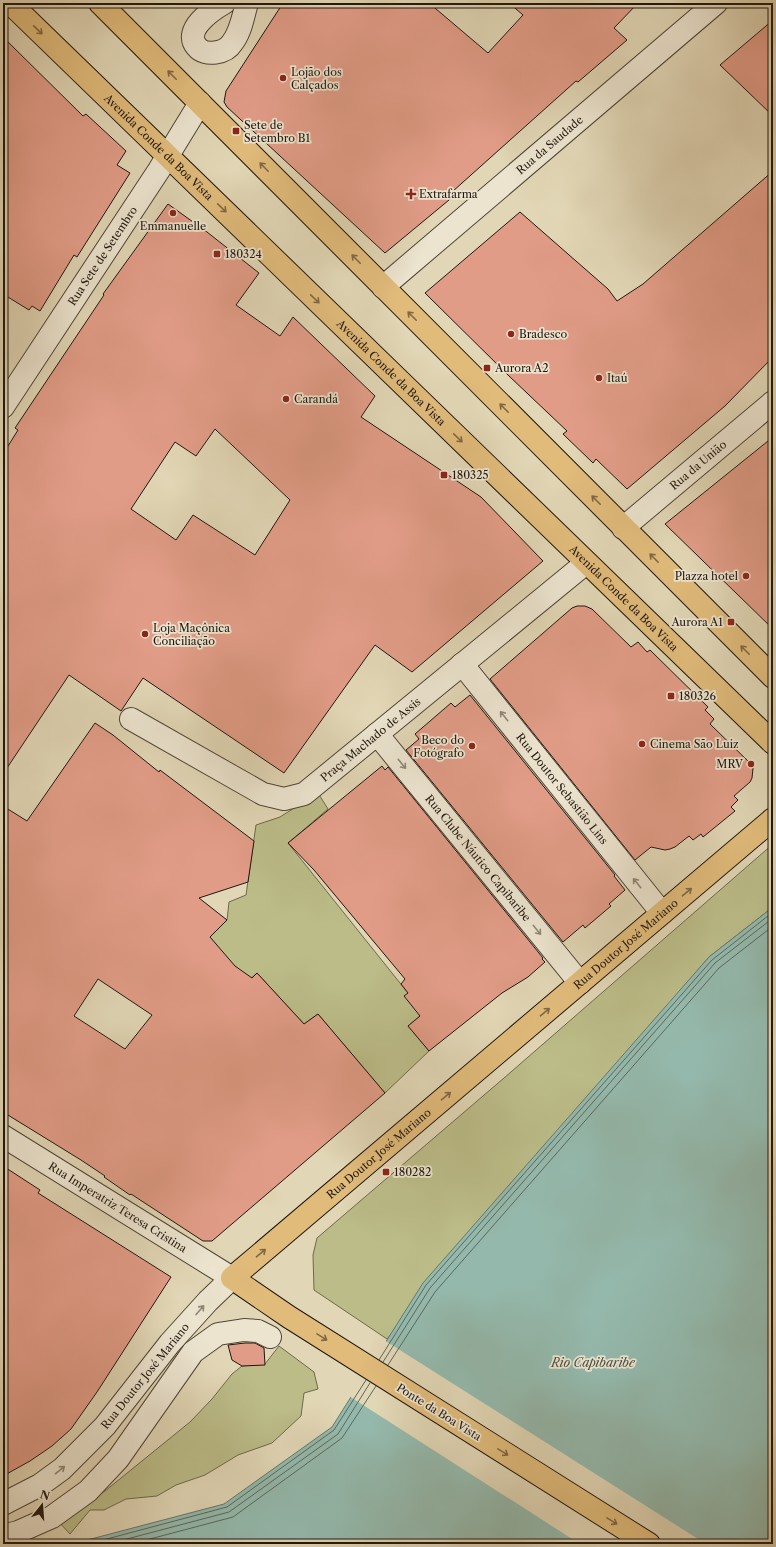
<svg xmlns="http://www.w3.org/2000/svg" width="776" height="1547" font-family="'Libre Caslon Text',serif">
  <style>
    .green { fill: #bbbc88; stroke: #6e694b }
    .water { fill: #94b9ac; stroke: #66786d }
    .pier { fill: #e1d6b5 }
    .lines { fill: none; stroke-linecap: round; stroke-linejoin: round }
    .shore { stroke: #5a685d; stroke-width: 1 }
    .building { fill: #e19c87; stroke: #20160e; fill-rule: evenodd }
    .minor-casing { stroke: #504638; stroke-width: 24 }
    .major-casing { stroke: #20160e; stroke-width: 24 }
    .minor { stroke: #ece4cf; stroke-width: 22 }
    .major { stroke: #e0bb7a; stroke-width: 22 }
    .oneway { stroke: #806844 }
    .oneway2 { stroke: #908778 }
    .poi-dot { fill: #8f2418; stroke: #ece4cf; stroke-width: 1.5 }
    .labels { text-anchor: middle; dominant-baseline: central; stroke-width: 3.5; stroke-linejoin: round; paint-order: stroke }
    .poi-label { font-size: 11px; fill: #20160e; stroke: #ece4cf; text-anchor: start }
    .street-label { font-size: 11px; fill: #20160e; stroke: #ece4cf }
    .water-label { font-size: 12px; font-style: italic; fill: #494f45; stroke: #ece4cf }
  </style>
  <rect width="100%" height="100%" fill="#e1d6b5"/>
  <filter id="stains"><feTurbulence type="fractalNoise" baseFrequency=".005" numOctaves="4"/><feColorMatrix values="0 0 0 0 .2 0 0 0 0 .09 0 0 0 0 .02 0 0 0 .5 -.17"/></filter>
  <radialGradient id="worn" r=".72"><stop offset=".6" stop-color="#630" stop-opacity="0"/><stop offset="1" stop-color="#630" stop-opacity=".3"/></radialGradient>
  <path class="green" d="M 318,793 L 328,809 L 288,843 L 408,993 L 420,1016 L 408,1026 L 429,1051 L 385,1093 L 318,1014 L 304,1024 L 257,973 L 248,981 L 195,936 L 216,931 L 227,920 L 229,902 L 246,895 L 256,825 L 280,817 Z
    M 773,844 L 773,907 L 709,957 L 387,1339 L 314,1290 L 313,1255 L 317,1238 L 504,1078 Z
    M 279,1346 L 314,1372 L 318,1389 L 304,1393 L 301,1416 L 272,1443 L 238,1455 L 205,1475 L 176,1485 L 157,1496 L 126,1499 L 104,1510 L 90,1510 L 70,1534 L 58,1521 L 105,1491 L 190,1422 L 212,1399 L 232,1374 L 242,1366 L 265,1364 Z"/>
  <path class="water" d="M 773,907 L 773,1544 L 72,1544 L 224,1504 L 332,1427 L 423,1283 L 709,957 Z"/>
  <path class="pier" d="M 384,1340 L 706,1544 L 580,1544 L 349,1396 Z"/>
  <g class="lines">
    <path class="shore" d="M 379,1360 L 426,1285 L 712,960 L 773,912
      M 383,1362 L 430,1288 L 715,963 L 773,918
      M 388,1365 L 435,1292 L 719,968 L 773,926
      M 88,1544 L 227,1507 L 334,1430 L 366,1380
      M 108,1544 L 229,1512 L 338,1434 L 370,1383
      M 131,1544 L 233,1517 L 342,1438 L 376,1386"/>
  </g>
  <path class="building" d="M 283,3 L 429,3 L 488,53 L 523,15 L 509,3 L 638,3 L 614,28 L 627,40 L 578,82 L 576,81 L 452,192 L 455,195 L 385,253 L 227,107 L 224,102 L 226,91 Z
    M 773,20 L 773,116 L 720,65 Z
    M 3,37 L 83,116 L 86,114 L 126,151 L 117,165 L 130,173 L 77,257 L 74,255 L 40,311 L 32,306 L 29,310 L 3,294 Z
    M 773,171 L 773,357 L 725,406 L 627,489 L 596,459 L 593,463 L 563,434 L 567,431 L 509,376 L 425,293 L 520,212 L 608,289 L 617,301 L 643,284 Z
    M 168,204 L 207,232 L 259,273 L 236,305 L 280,336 L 293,317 L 375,396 L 361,417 L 481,497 L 543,561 L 412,672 L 375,645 L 284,773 L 143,678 L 121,711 L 69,675 L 3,774 L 3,454 L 18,430 L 15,428 L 104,295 L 103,294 ZM 215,429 L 290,500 L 255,555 L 193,515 L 176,540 L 131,509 L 175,442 L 196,456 Z
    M 773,437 L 773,629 L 665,524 Z
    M 577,606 L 585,606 L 592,609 L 631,647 L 638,642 L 647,652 L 650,650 L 708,707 L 705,710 L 714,719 L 710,724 L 751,764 L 753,768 L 752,778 L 750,782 L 734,796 L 738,800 L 731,807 L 735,811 L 703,837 L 701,834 L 693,840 L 689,836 L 675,847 L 670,849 L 665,850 L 651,847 L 635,860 L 490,679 L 572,608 Z
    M 470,695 L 615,875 L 614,876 L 625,890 L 609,904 L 611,906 L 585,928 L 583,925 L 563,942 L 406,750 L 419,739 L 415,734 L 451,703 L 455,707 Z
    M 95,723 L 113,735 L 159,772 L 160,770 L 254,841 L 248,882 L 199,898 L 227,920 L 210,937 L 235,966 L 252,978 L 257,973 L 304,1024 L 318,1014 L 385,1093 L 212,1241 L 203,1241 L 131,1194 L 130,1195 L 104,1177 L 105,1176 L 81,1160 L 3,1112 L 3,806 L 27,821 ZM 98,979 L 152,1015 L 125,1049 L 74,1016 Z
    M 382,766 L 385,770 L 388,767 L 543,958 L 542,959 L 545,962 L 528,977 L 502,993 L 429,1051 L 408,1026 L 420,1016 L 404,996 L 408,993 L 401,984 L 405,979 L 314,870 L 288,843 Z
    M 3,1166 L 40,1190 L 38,1193 L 171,1277 L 97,1392 L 71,1429 L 52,1446 L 30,1461 L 3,1476 Z
    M 245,1343 L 255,1343 L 264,1348 L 265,1365 L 242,1366 L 232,1360 L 228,1345 Z"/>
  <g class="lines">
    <g class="minor-casing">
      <g id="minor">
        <path d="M 224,3 C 212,10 182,30 197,47 C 205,57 226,53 232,43 C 241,32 243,16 247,3"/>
        <path id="s1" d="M 383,287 L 716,3"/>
        <path id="s2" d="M 3,407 L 159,170 L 200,103"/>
        <path id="s3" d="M 623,528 L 773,402"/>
        <path id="s4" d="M 462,664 L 662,913"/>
        <path id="s5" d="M 131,719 L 263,794 L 284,799 L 304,794 L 586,563"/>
        <path id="s6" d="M 377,734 L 580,983"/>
        <path id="s7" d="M 3,1136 L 232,1278 L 208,1301 L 170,1343 L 105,1426 L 62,1469 L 40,1485 L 3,1504"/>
        <path d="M 3,1536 L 18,1532 L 52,1517 L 88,1491 L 118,1459 L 193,1352 L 218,1334 L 244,1330 L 258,1331 L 270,1337"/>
      </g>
    </g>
    <g class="major-casing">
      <g id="major">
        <path id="s8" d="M 10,3 L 773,743"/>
        <path d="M 100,3 L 773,677"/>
        <path id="s9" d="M 649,1544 L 289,1317 L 232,1278 L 773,819"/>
      </g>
    </g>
    <use href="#minor" class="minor"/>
    <use href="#major" class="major"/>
  </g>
  <defs><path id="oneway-shaft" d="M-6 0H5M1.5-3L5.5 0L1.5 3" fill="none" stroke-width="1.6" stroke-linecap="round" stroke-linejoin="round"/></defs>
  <g class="oneway">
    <use href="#oneway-shaft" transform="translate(38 30) rotate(44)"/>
    <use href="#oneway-shaft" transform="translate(172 75) rotate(-135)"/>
    <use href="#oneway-shaft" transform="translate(264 167) rotate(-135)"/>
    <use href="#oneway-shaft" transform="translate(222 208) rotate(44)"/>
    <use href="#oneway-shaft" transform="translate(356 259) rotate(-135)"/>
    <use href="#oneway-shaft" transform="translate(315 299) rotate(44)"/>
    <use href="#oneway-shaft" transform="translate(412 316) rotate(-135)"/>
    <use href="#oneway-shaft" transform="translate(504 408) rotate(-135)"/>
    <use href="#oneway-shaft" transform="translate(458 438) rotate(44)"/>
    <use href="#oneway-shaft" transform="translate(596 500) rotate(-135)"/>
    <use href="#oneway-shaft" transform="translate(654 558) rotate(-135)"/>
    <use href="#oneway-shaft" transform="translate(745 650) rotate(-135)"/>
    <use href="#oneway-shaft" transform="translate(687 892) rotate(-40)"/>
    <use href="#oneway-shaft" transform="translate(545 1012) rotate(-40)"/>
    <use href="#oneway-shaft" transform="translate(446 1096) rotate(-40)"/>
    <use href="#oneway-shaft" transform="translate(261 1253) rotate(-40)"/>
    <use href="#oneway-shaft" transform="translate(322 1337) rotate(32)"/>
    <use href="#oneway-shaft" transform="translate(503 1452) rotate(32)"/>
    <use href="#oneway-shaft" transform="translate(612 1521) rotate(32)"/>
  </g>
  <g class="oneway2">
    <use href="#oneway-shaft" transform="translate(504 716) rotate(-129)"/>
    <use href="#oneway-shaft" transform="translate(402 764) rotate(51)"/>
    <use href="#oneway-shaft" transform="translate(637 883) rotate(-129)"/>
    <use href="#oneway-shaft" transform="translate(537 930) rotate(51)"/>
    <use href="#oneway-shaft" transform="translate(200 1310) rotate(-49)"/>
    <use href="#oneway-shaft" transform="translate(60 1470) rotate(-39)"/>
  </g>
  <g class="poi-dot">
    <circle cx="283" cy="78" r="4"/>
    <rect x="232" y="127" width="8" height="8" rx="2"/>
    <path d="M409 188h4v4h4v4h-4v4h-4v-4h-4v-4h4z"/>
    <circle cx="173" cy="213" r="4"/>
    <rect x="213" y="250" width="8" height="8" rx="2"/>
    <circle cx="511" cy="334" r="4"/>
    <rect x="483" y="364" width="8" height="8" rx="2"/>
    <circle cx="599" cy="378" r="4"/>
    <circle cx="286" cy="399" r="4"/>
    <rect x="440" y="471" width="8" height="8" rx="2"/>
    <circle cx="746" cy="576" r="4"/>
    <rect x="727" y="618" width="8" height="8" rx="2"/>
    <circle cx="145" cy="634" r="4"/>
    <rect x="667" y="692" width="8" height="8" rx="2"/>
    <circle cx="642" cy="744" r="4"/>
    <circle cx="472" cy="746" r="4"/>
    <circle cx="751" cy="764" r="4"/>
    <rect x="382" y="1168" width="8" height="8" rx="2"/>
  </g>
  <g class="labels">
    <g class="poi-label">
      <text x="291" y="72">Lojão dos<tspan x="291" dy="13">Calçados</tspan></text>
      <text x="244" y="125">Sete de<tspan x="244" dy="13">Setembro B1</tspan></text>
      <text x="419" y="194">Extrafarma</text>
      <text x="173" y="226" text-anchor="middle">Emmanuelle</text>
      <text x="225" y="254">180324</text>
      <text x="519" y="334">Bradesco</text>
      <text x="495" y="368">Aurora A2</text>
      <text x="607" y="378">Itaú</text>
      <text x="294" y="399">Carandá</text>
      <text x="452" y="475">180325</text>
      <text x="738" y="576" text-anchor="end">Plazza hotel</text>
      <text x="723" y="622" text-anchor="end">Aurora A1</text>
      <text x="153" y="628">Loja Maçônica<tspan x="153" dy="13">Conciliação</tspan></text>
      <text x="679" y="696">180326</text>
      <text x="464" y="740" text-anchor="end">Beco do<tspan x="464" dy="13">Fotógrafo</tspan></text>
      <text x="650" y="744">Cinema São Luiz</text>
      <text x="743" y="764" text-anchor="end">MRV</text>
      <text x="394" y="1172">180282</text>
    </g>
    <g class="street-label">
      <text stroke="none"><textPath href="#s1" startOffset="219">Rua da Saudade</textPath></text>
      <text stroke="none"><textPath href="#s8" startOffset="207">Avenida Conde da Boa Vista</textPath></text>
      <text stroke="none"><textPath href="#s2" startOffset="181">Rua Sete de Setembro</textPath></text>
      <text stroke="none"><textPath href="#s8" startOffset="531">Avenida Conde da Boa Vista</textPath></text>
      <text stroke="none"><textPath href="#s3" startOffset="98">Rua da União</textPath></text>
      <text stroke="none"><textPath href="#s8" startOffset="855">Avenida Conde da Boa Vista</textPath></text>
      <text stroke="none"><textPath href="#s5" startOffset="280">Praça Machado de Assis</textPath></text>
      <text stroke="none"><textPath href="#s4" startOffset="160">Rua Doutor Sebastião Lins</textPath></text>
      <text stroke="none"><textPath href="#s6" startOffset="160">Rua Clube Náutico Capibaribe</textPath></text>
      <text stroke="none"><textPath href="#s9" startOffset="1011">Rua Doutor José Mariano</textPath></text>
      <text stroke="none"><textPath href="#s9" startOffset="687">Rua Doutor José Mariano</textPath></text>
      <text stroke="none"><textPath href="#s7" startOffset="135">Rua Imperatriz Teresa Cristina</textPath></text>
      <text transform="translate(145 1376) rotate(-51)">Rua Doutor José Mariano</text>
      <text transform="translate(439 1412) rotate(32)">Ponte da Boa Vista</text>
    </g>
    <g class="water-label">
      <text x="593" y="1362">Rio Capibaribe</text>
    </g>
  </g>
  <rect width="776" height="1547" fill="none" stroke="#e1d6b5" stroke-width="16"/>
  <rect x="4" y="4" width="768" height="1539" fill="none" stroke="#20160e" stroke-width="2"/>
  <rect x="8" y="8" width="760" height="1531" fill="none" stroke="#20160e"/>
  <g transform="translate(42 1505) rotate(17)" stroke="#ece4cf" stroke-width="3" paint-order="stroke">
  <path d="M0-3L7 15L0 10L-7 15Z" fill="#20160e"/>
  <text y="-6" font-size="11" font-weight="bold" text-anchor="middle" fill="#20160e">N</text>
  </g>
  <rect width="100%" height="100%" filter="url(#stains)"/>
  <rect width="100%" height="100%" fill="url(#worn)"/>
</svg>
